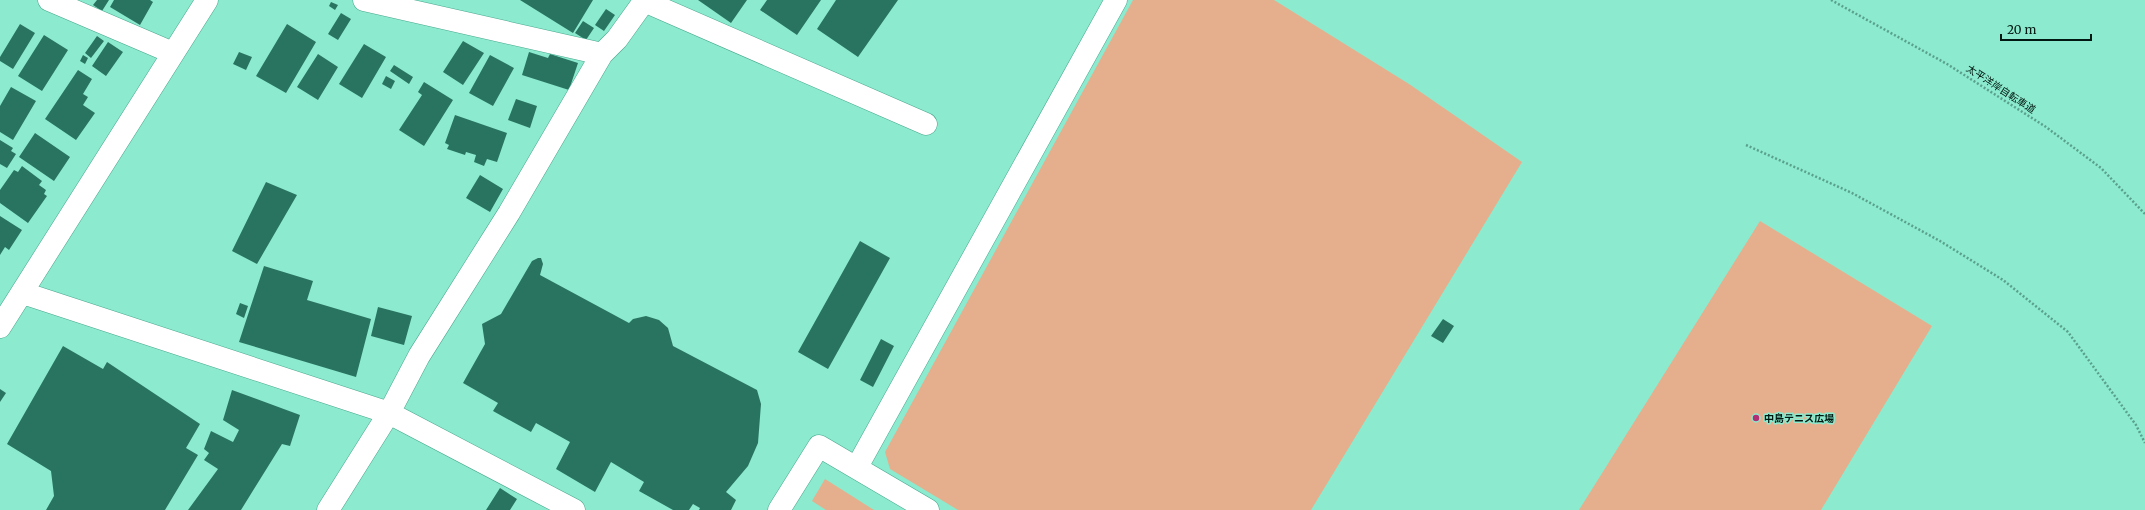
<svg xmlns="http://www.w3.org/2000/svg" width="2145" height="510" font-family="Merriweather,'Noto Sans JP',serif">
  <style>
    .green { fill: #e5af8d }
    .building { fill: #297461 }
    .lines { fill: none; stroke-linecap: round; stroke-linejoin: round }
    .minor-casing { stroke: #48a78e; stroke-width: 23 }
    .path { stroke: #5aa08b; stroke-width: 2.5; stroke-dasharray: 2 2; stroke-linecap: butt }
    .minor { stroke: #fff; stroke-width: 22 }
    .poi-dot { fill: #b22d73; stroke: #8ceace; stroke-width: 1.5 }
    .labels { text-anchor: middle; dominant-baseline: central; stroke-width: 3; stroke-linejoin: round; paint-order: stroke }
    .street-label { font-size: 10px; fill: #001811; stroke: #8ceace }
    .poi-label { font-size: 10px; font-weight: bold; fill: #001811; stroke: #8ceace; text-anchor: start }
  </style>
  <rect width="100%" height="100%" fill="#8ceace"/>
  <path class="green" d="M 1133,0 L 1274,0 L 1409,84 L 1522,162 L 1311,510 L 958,510 L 890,469 L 885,452 Z
    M 1760,221 L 1932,326 L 1821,510 L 1579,510 Z
    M 825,479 L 874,510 L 875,510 L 826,510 L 812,501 Z"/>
  <path class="building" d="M 97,0 L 109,0 L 102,11 L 93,5 Z
    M 114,0 L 150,0 L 153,2 L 140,25 L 110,7 Z
    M 520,0 L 593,0 L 573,33 Z
    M 698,0 L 747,0 L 731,23 Z
    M 767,0 L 821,0 L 797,35 L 760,10 Z
    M 836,0 L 898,0 L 858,57 L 817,29 Z
    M 331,2 L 338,5 L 335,10 L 329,6 Z
    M 606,9 L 615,15 L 604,31 L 595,25 Z
    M 341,13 L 351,19 L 338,40 L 328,34 Z
    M 583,21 L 594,28 L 586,40 L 575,33 Z
    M 20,24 L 35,33 L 13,69 L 0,61 L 0,57 Z
    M 287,24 L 316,42 L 286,93 L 256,76 Z
    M 44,35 L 68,50 L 42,91 L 18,76 Z
    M 97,36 L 104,41 L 91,58 L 85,53 Z
    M 463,41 L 484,53 L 463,85 L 443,72 Z
    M 108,42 L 123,52 L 106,76 L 92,66 Z
    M 364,44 L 386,57 L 362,98 L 339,84 Z
    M 239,52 L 252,57 L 246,70 L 233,64 Z
    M 529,52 L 548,58 L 550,54 L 578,63 L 569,90 L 522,75 Z
    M 318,54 L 338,67 L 318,100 L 297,87 Z
    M 83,55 L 88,58 L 85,64 L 80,61 Z
    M 490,55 L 514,68 L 493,106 L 469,93 Z
    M 394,65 L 413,77 L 409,84 L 390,71 Z
    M 78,70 L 92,79 L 83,94 L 88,97 L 83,105 L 95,113 L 76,140 L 45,119 Z
    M 386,76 L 395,81 L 391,89 L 382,84 Z
    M 424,82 L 453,100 L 424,146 L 399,130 L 422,95 L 418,92 Z
    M 11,87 L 36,101 L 13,140 L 0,132 L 0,106 Z
    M 516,99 L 537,106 L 530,128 L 508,120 Z
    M 455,115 L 507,133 L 497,162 L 487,159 L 484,166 L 474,162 L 476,155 L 466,152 L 465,155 L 447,149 L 449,145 L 445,143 Z
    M 35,133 L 70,157 L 54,181 L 19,157 Z
    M 0,140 L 13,148 L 11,151 L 16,154 L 7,168 L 0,164 Z
    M 22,166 L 42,181 L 39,185 L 46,190 L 44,194 L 47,196 L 28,223 L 0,203 L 0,190 L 14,170 L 18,172 Z
    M 480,175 L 503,189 L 490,212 L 466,198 Z
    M 266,182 L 297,195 L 257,264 L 232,251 Z
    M 0,216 L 22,230 L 9,250 L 5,247 L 0,255 Z
    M 860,241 L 890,258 L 828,369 L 798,352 Z
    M 538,258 L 541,258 L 543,264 L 540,275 L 629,323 L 633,319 L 646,316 L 659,320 L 668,328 L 673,346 L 757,390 L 761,404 L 758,443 L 748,466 L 726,492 L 736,500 L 731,510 L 699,510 L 700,508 L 693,504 L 689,510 L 673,510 L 639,491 L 644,482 L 611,462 L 595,492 L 556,469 L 570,442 L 536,423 L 531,432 L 493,411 L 498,403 L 463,383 L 485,344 L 482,324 L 501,314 L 532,261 Z
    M 264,266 L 313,281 L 307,300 L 371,319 L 356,377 L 239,342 Z
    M 240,303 L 248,306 L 244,318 L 236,314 Z
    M 378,307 L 412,316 L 404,345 L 371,336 Z
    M 1443,319 L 1454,326 L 1443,343 L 1431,336 Z
    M 881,339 L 894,346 L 873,387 L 860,380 Z
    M 63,346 L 103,369 L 107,362 L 200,424 L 186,448 L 198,455 L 165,510 L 46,510 L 54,496 L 51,471 L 7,444 Z
    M 0,389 L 6,393 L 0,402 Z
    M 232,390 L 300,415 L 290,446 L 282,444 L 241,510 L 188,510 L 218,469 L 204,460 L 209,453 L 204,449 L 211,431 L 233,442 L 239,430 L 223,420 Z
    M 500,488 L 517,499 L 510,510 L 486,510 Z"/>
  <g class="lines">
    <g class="minor-casing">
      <path id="minor" d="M 49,0 L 173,53
        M 364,0 L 602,54
        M 644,1 L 926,124
        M 23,293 L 389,413 L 574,510
        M 0,327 L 207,0
        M 857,467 L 1116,0
        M 328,510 L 389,413 L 419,356 L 509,213 L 602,54 L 617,39 L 645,0
        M 779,510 L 819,446 L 928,510"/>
    </g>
    <path class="path" d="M 1831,0 L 1947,64 L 2046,127 L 2101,168 L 2145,214
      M 1746,145 L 1852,193 L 1940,241 L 2003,280 L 2068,332 L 2136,425 L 2145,443"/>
    <use href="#minor" class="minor"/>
  </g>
  <circle class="poi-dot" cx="1756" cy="418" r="4"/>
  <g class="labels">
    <g class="street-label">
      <text transform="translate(2001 89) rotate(33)">太平洋岸自転車道</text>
    </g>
    <g class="poi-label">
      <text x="1764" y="418">中島テニス広場</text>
    </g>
  </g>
  <path d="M2001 34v6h90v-6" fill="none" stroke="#001811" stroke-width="2"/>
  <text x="2007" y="34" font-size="12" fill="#001811" stroke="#8ceace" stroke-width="3" paint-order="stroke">20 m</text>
</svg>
